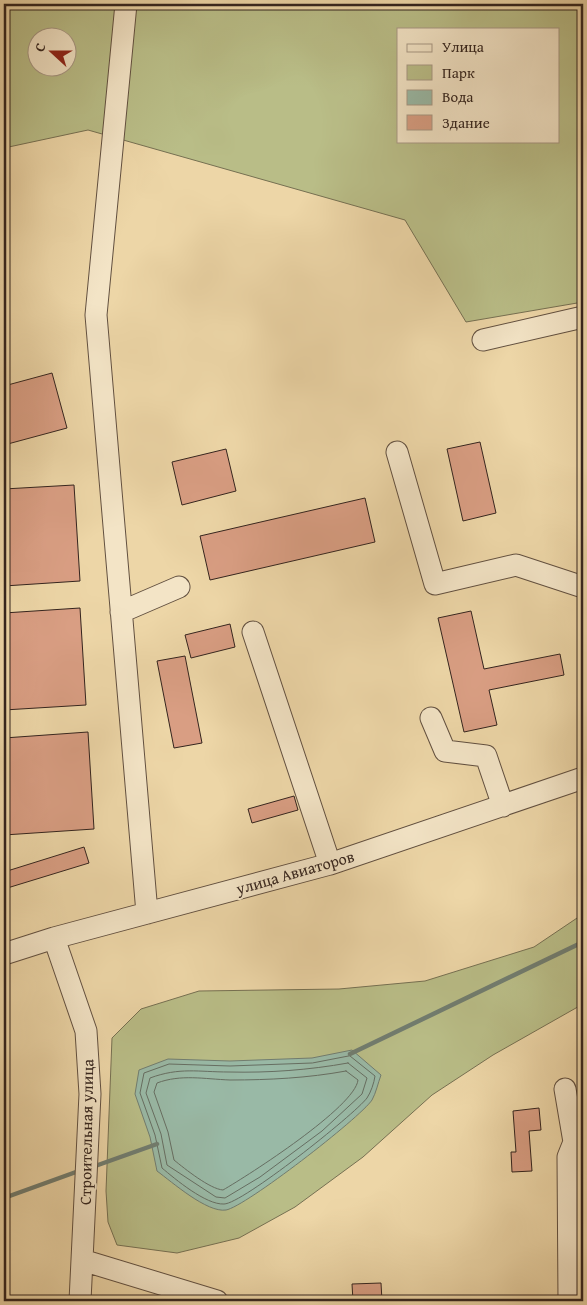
<svg xmlns="http://www.w3.org/2000/svg" width="587" height="1305" font-family="'Gentium Book Plus',serif">
  <style>
    .green { fill: #b9bd87; stroke: #767052; fill-rule: evenodd }
    .water { fill: #99b9a6; stroke: #717d70 }
    .lines { fill: none; stroke-linecap: round; stroke-linejoin: round }
    .shore { stroke: #666e62; stroke-width: 1 }
    .stream { stroke: #717d70; stroke-width: 4.5 }
    .building { fill: #d99e83; stroke: #34241e }
    .minor-casing { stroke: #625040; stroke-width: 23 }
    .minor { stroke: #f3e4c6; stroke-width: 21 }
    .labels { text-anchor: middle; dominant-baseline: central; stroke-width: 4; stroke-linejoin: round; paint-order: stroke }
    .street-label { font-size: 16px; fill: #34241e; stroke: #f3e4c6 }
  </style>
  <rect width="100%" height="100%" fill="#edd6a7"/>
  <filter id="stains"><feTurbulence type="fractalNoise" baseFrequency=".004" numOctaves="4"/><feColorMatrix values="0 0 0 0 .2 0 0 0 0 .09 0 0 0 0 .02 0 0 0 .5 -.17"/></filter>
  <radialGradient id="worn" r=".72"><stop offset=".6" stop-color="#630" stop-opacity="0"/><stop offset="1" stop-color="#630" stop-opacity=".3"/></radialGradient>
  <path class="green" d="M 4,4 L 583,4 L 583,302 L 466,322 L 405,220 L 88,130 L 4,148 ZM 398,29 L 558,29 L 558,141 L 398,141 ZM 38,38 L 68,38 L 68,68 L 38,68 Z
    M 583,914 L 583,1004 L 493,1055 L 432,1095 L 363,1157 L 295,1207 L 239,1238 L 177,1253 L 117,1245 L 108,1222 L 106,1191 L 112,1038 L 141,1009 L 199,991 L 339,989 L 425,981 L 534,947 Z"/>
  <path class="water" d="M 352,1050 L 381,1075 C 378,1083 376,1093 372,1100 C 360,1118 245,1207 226,1210 C 207,1213 172,1182 157,1171 L 150,1137 L 135,1094 L 139,1070 L 168,1059 L 230,1061 L 312,1058 Z"/>
  <g class="lines">
    <path class="shore" d="M 350,1056 L 375,1076 C 374,1083 371,1092 367,1098 C 354,1115 242,1204 224,1204 C 206,1205 175,1179 162,1168 L 155,1135 L 140,1093 L 144,1073 L 169,1064 L 230,1066 L 312,1063 Z
      M 348,1063 L 367,1078 L 362,1094 L 322,1131 L 260,1177 L 225,1198 L 216,1197 L 167,1165 L 161,1134 L 146,1093 L 150,1078 C 180,1067 198,1072 229,1072 C 269,1073 309,1070 348,1063 Z
      M 346,1071 L 358,1080 C 355,1107 249,1175 223,1190 C 210,1189 185,1169 174,1160 L 168,1132 L 154,1092 L 157,1083 C 181,1074 204,1079 230,1080 C 269,1080 308,1078 346,1071 Z"/>
    <path class="stream" d="M 350,1054 L 583,942
      M 98,1165 L 157,1144
      M 4,1198 L 76,1172"/>
  </g>
  <path class="building" d="M 52,373 L 67,428 L 4,445 L 4,386 Z
    M 480,442 L 496,513 L 463,521 L 447,449 Z
    M 226,449 L 236,491 L 182,505 L 172,462 Z
    M 74,485 L 80,581 L 4,586 L 4,489 Z
    M 365,498 L 375,542 L 210,580 L 200,536 Z
    M 80,608 L 86,705 L 4,710 L 4,613 Z
    M 471,611 L 484,669 L 560,654 L 564,675 L 489,690 L 497,725 L 464,732 L 438,618 Z
    M 230,624 L 235,647 L 191,658 L 185,635 Z
    M 185,656 L 202,743 L 174,748 L 157,661 Z
    M 88,732 L 94,829 L 4,835 L 4,821 L 6,820 L 4,738 Z
    M 294,796 L 298,810 L 252,823 L 248,809 Z
    M 84,847 L 89,863 L 4,889 L 4,872 Z
    M 539,1108 L 541,1130 L 529,1131 L 532,1171 L 512,1172 L 511,1152 L 516,1152 L 513,1111 Z
    M 381,1283 L 382,1301 L 353,1301 L 352,1284 Z"/>
  <g class="lines">
    <g class="minor-casing">
      <path id="minor" d="M 126,4 L 96,315 L 147,913
        M 483,340 L 583,317
        M 397,452 L 435,584 L 516,565 L 583,587
        M 121,612 L 179,587
        M 253,632 L 330,864
        M 431,718 L 445,751 L 486,756 L 503,806
        M 54,938 L 86,1031 L 90,1094 L 80,1301
        M 4,954 L 54,938 L 330,864 L 583,778
        M 565,1089 L 574,1142
        M 82,1260 L 217,1301
        M 569,1301 L 568,1157 L 574,1142 L 583,1137"/>
    </g>
    <use href="#minor" class="minor"/>
  </g>
  <g class="labels">
    <g class="street-label">
      <text transform="translate(295 872) rotate(-16)">улица Авиаторов</text>
      <text transform="translate(86 1132) rotate(-89)">Строительная улица</text>
    </g>
  </g>
  <rect width="587" height="1305" fill="none" stroke="#edd6a7" stroke-width="20"/>
  <rect x="5" y="5" width="577" height="1295" fill="none" stroke="#34241e" stroke-width="2.5"/>
  <rect x="10" y="10" width="567" height="1285" fill="none" stroke="#34241e"/>
  <rect x="397" y="28" width="162" height="115" fill="#f3e4c6" stroke="#a79783"/>
  <rect x="407" y="44" width="25" height="8" fill="#f3e4c6" stroke="#a79783"/>
  <text x="442" y="52" font-size="15" fill="#34241e">Улица</text>
  <rect x="407" y="65" width="25" height="15" fill="#b9bd87" stroke="#a79783"/>
  <text x="442" y="78" font-size="15" fill="#34241e">Парк</text>
  <rect x="407" y="90" width="25" height="15" fill="#99b9a6" stroke="#a79783"/>
  <text x="442" y="102" font-size="15" fill="#34241e">Вода</text>
  <rect x="407" y="115" width="25" height="15" fill="#d99e83" stroke="#a79783"/>
  <text x="442" y="128" font-size="15" fill="#34241e">Здание</text>
  <g transform="translate(52 52) rotate(291)"><circle r="24" fill="#f3e4c6" stroke="#a79783"/>
  <path d="M0-4L9 19L0 12L-9 19Z" fill="#8f2418"/>
  <text y="-8" font-size="14" font-weight="bold" text-anchor="middle" fill="#34241e">С</text>
  </g>
  <rect width="100%" height="100%" filter="url(#stains)"/>
  <rect width="100%" height="100%" fill="url(#worn)"/>
</svg>
